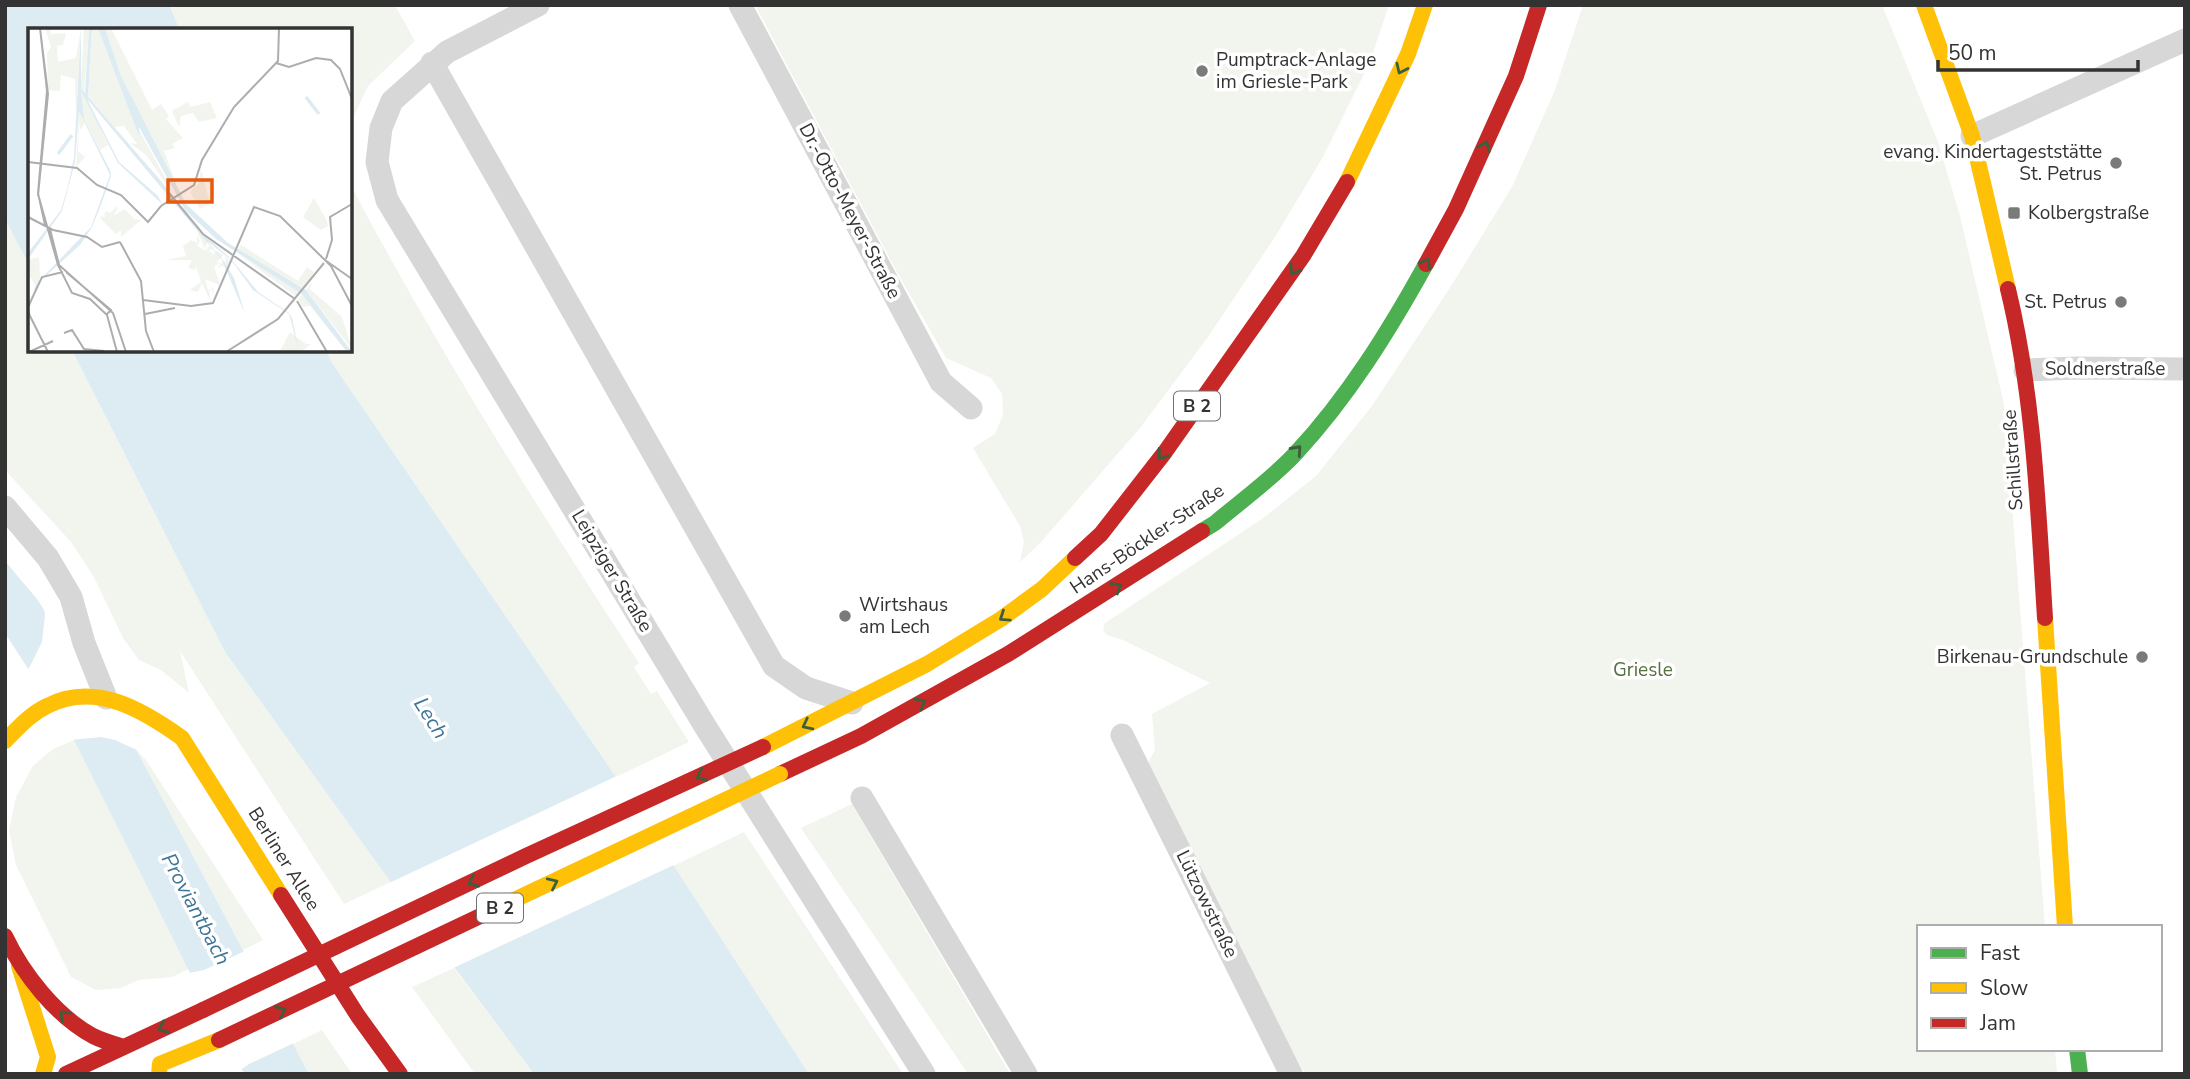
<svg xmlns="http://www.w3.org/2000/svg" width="2190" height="1079" font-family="'Nunito Sans',sans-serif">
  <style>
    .green { fill: #f1f5ed }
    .water { fill: #ddebf3 }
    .pier { fill: #fff }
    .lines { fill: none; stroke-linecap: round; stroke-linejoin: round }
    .street { stroke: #d7d7d7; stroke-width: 23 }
    .fast { stroke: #4caf50; stroke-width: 16 }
    .slow { stroke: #ffc107; stroke-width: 16 }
    .jam { stroke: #c62828; stroke-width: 16 }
    .slow-bridge { stroke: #ffc107; stroke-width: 16 }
    .jam-bridge { stroke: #c62828; stroke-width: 16 }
    .oneway { stroke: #3c5e3d }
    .poi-dot { fill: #7a7a7a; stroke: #fff; stroke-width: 2.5 }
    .labels { text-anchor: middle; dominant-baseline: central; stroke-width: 7; stroke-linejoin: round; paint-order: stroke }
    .shield { fill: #fff; stroke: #707070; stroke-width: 2 }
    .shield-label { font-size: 18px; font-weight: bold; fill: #333 }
    .poi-label { font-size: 19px; fill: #333; stroke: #fff; text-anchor: start }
    .street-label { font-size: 19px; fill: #333; stroke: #fff }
    .park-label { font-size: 19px; fill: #56703f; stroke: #fff }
    .water-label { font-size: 21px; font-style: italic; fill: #3f7597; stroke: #fff }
    .inset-river { fill: none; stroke: #ddebf3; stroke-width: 3.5 }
    .inset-road { fill: none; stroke: #adadad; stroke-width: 2 }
    .view { fill: #e8590c; fill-opacity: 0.15; stroke: #e8590c; stroke-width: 3.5 }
    .inset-edge { fill: none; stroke: #333; stroke-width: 3.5 }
  </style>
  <rect width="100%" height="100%" fill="#fff"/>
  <path class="green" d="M 169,5 L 395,5 L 415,41 L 368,86 L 354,116 L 350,138 L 350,30 L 180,30 Z
    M 755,5 L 1389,5 L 1369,64 L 1323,157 L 1275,237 L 1208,337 L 1140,428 L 1041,542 L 1020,562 L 1024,541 L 1020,526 L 973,448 L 995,434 L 1003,415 L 1002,394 L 991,378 L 946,358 L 897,272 Z
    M 1583,5 L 1882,5 L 1938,142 L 1960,216 L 2004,404 L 2045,927 L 1919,927 L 1919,1049 L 2055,1049 L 2057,1074 L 1305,1074 L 1285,1038 L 1148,763 L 1155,750 L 1152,714 L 1210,683 L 1123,640 L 1107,635 L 1103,630 L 1105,623 L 1262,519 L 1316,476 L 1372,406 L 1453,283 L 1513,185 L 1555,90 Z
    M 350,180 L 350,184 C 437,349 537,507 639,663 L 634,667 L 651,694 L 657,691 L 689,742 L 616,777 L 332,363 L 326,350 L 350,350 Z
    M 5,219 L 30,267 L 30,350 L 72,350 L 225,652 L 391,882 L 344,904 L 180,651 L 189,693 L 161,670 L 139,660 L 123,638 L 94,577 L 71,542 L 5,470 Z
    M 74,740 L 188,969 L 172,977 L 139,980 L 121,988 L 96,990 L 71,977 L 16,865 L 9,830 L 16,797 L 33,766 L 53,749 Z
    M 137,751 L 146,760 L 263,940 L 243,950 Z
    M 852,804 L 1010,1074 L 968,1074 L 801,828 Z
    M 744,832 L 903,1074 L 809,1074 L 673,866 Z
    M 454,968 L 534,1074 L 475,1074 L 412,987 Z
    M 322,1030 L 352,1074 L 309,1074 L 293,1044 Z"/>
  <path class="water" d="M 5,5 L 169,5 L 180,30 L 30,30 L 30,267 L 5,219 Z
    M 72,350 L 326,350 L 332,363 L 616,777 L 809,1074 L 534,1074 L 395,888 L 225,652 Z
    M 5,561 L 37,599 L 137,751 L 309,1074 L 245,1074 L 240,1067 L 188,969 L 74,740 L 5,633 Z"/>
  <path class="pier" d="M 43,602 L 140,749 L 139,751 L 115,740 L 101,737 L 70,740 L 27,672 L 42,642 L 45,615 Z
    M 619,775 L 676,864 L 451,969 L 387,884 Z
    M 247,950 L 296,1042 L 249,1064 L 239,1071 L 189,973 L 204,970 Z"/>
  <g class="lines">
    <path class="street" d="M 538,5 L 447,52 L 392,101 L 381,128 L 377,162 L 387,200 L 705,726 L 924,1074
      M 740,5 L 941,382 L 971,408
      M 432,63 L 774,666 L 806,688 L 852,703
      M 1972,136 L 2185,40
      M 2025,370 L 2076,368 L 2185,369
      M 5,507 L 48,558 L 71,597 L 84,643 L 106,698
      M 1122,735 L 1291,1074
      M 862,798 L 1026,1074"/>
    <path class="fast" d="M 1202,531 L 1215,523 C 1241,501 1273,478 1296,453 C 1348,397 1389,331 1426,264
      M 2077,1049 L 2080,1074"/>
    <path class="slow" d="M 1924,5 L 1972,136 L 2008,289
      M 1347,182 L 1408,54 L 1425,5
      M 2045,618 L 2065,927
      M 5,741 C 18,728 30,714 47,706 C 95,681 143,710 182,738 L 281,895
      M 763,747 L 927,664 L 1001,619 L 1042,589 L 1075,558
      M 19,966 L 48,1057 L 43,1074
      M 159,1074 L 160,1064 L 219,1040"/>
    <path class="jam" d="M 1426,264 L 1456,209 L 1516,76 L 1539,5
      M 2008,289 C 2034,397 2038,507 2045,618
      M 1075,558 L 1101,534 L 1165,452 L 1303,256 L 1347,182
      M 780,774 L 861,736 L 1008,654 L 1202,531
      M 281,895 L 358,1016 L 400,1074
      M 5,936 C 23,974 56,1016 93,1036 C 103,1041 114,1044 124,1047 L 203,1010
      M 66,1074 L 124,1047"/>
    <path class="slow-bridge" d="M 510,902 L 780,774"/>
    <path class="jam-bridge" d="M 203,1010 L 526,856 L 763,747
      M 219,1040 L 510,902"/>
  </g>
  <defs><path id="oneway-chevron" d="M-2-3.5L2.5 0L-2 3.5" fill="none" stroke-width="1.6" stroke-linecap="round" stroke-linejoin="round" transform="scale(1.75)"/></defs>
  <g class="oneway">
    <use href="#oneway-chevron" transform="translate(1401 69) rotate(115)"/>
    <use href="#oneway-chevron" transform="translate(1485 146) rotate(-66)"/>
    <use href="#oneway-chevron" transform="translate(1426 263) rotate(-61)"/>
    <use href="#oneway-chevron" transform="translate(1294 270) rotate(125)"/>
    <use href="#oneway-chevron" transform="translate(1297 450) rotate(-48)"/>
    <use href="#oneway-chevron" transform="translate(1162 455) rotate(127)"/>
    <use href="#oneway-chevron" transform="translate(1117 587) rotate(-32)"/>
    <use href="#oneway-chevron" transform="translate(1004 617) rotate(146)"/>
    <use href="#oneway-chevron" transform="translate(921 703) rotate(-29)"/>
    <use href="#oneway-chevron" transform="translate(807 725) rotate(153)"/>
    <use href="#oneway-chevron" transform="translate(701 776) rotate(155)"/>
    <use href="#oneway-chevron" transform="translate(473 882) rotate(155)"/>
    <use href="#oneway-chevron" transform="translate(553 883) rotate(-25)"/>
    <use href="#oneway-chevron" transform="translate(281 1011) rotate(-25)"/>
    <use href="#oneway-chevron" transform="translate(64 1015) rotate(-135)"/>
    <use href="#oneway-chevron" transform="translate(163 1028) rotate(155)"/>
  </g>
  <g class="poi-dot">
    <circle cx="1202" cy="71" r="7"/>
    <circle cx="2116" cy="163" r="7"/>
    <rect x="2007" y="206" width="14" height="14" rx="3.5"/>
    <circle cx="2121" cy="302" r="7"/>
    <circle cx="845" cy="616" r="7"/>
    <circle cx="2142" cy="657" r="7"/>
  </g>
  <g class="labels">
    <g class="shield">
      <rect x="1174" y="391.5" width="46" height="29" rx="5"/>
      <rect x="477" y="893.5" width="46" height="29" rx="5"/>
    </g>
    <g class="shield-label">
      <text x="1197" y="406">B 2</text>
      <text x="500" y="908">B 2</text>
    </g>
    <g class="poi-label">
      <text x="1216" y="60">Pumptrack-Anlage<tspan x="1216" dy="22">im Griesle-Park</tspan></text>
      <text x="2102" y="152" text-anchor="end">evang. Kindertageststätte<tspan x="2102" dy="22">St. Petrus</tspan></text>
      <text x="2028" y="213">Kolbergstraße</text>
      <text x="2107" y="302" text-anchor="end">St. Petrus</text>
      <text x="859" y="605">Wirtshaus<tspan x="859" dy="22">am Lech</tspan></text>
      <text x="2128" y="657" text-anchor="end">Birkenau-Grundschule</text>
    </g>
    <g class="street-label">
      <text transform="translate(850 211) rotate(62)">Dr.-Otto-Meyer-Straße</text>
      <text x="2105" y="369">Soldnerstraße</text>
      <text transform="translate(2013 460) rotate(-94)">Schillstraße</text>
      <text transform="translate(1147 539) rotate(-34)">Hans-Böckler-Straße</text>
      <text transform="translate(612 571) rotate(59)">Leipziger Straße</text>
      <text transform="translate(284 859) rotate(58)">Berliner Allee</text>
      <text transform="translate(1207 904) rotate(64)">Lützowstraße</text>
    </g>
    <g class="park-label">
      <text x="1643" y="670">Griesle</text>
    </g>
    <g class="water-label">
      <text transform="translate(431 718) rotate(58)">Lech</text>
      <text transform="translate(196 909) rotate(62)">Proviantbach</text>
    </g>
  </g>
  <g transform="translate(28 28)">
    <rect width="324" height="324" fill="#fff"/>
    <path d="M 17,0 L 22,0 L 23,6 L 38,5 L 35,17 L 29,18 L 30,34 L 48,30 L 53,0 L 48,88 L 47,51 L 33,47 L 32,63 L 20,62 L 19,25 L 23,19 ZM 56,0 L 61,0 L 56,66 L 80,117 L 72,122 L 57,94 L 53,102 L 51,96 L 50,123 L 57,129 L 48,139 ZM 64,0 L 70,0 L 108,96 L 148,170 L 118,127 L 102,115 L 109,116 L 96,98 L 86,99 L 60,69 ZM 77,0 L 83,0 L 124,82 L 133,76 L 141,88 L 138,91 L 155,110 L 144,116 L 147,120 L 136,123 L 152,167 L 93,48 ZM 160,74 L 163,79 L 182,74 L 189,90 L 171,94 L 165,85 L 153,88 L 151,99 L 144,83 ZM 173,141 L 182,176 L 172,181 L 162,164 L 171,155 ZM 286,170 L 299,193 L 300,198 L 293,202 L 275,189 ZM 88,179 L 90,180 L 85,188 L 97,181 L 106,191 L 113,192 L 93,209 L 93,202 L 88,206 L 72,190 L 75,187 L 76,192 L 77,183 L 82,185 ZM 21,203 L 0,232 L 11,229 L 12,250 L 7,257 L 0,245 L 0,231 ZM 169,203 L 199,225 L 180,214 L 177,219 L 179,223 L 180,218 L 181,219 L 183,218 L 185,220 L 180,224 L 185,224 L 183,228 L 189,223 L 195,227 L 188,235 L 197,234 L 197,229 L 203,234 L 200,243 L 195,238 L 189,240 L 194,234 L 186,238 L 192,257 L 177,251 L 180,262 L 185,260 L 186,263 L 185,267 L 184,261 L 181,263 L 183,274 L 174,255 L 170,264 L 162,262 L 173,254 L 168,238 L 167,242 L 160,240 L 164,232 L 138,232 L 158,228 L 155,218 L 163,212 L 169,215 L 169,208 L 172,213 L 166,223 L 169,218 L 178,223 ZM 213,217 L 270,253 L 279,239 L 286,244 L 276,260 L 210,222 ZM 209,225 L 243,246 L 273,265 L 269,269 ZM 284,254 L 282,261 L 314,289 L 324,321 L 278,262 ZM 274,266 L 287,279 L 319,324 L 282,278 L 275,279 L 270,272 ZM 262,304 L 278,316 L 283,316 L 273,324 L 252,323 Z" fill="#f1f5ed"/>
    <path d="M 53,0 L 53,61 L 57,65 L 61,0 L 64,0 L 60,69 L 133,153 L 171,203 L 203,231 L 230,264 L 261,285 L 264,290 L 271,324 L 261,286 L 225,262 L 203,232 L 179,213 L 195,232 L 206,250 L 217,286 L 194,232 L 59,71 L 91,134 L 130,168 L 134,176 L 90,135 L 53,63 L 56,92 L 82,142 L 83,148 L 73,177 L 64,199 L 52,217 L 10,255 L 0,285 L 8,256 L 63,199 L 82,147 L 51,83 L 47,134 L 34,183 L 0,231 L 0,225 L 33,182 L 40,158 L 46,130 ZM 70,0 L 77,0 L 93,48 L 158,176 L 200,215 L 278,262 L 324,324 L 319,324 L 274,266 L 188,211 L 157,182 L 111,99 L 111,108 Z" fill="#ddebf3"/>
    <path class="inset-river" d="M 278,69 L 291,86M 30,126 L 44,107"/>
    <path class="inset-road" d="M 12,0 L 19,63 L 10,165 L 17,197M 248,35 L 261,39 L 288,30 L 303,32 L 312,41 L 324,71M 0,134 L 49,140 L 69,157 L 93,167 L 120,194 L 133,178 L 166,157 L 174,132 L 206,79 L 250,33 L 251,0M 10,166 L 30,237 L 44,265 L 62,271 L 79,287 L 89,324M 10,168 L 20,66 L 12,0M 141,174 L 142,166 L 175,206 L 267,271M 0,189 L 25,202 L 59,209 L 74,219 L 92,214M 22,201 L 31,237 L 85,285 L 98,324M 92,214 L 113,253 L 118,303 L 126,324M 298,231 L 304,212 L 302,189 L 324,176M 297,232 L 324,251M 38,244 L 83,282 L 78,287M 115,272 L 163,278 L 185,275 L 226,179 L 252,188 L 303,238 L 324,278M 269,273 L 299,324M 0,279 L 14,249 L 35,244M 0,284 L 20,324M 117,286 L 147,280M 36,305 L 44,302 L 56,321 L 76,323M 1,324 L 25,313M 198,324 L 250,291 L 296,235"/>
    <path class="view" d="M 140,152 L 184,152 L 184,174 L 140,174 Z"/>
    <rect width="324" height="324" class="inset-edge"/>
  </g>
  <rect width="2190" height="1079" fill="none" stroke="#333333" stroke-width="14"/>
  <rect x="1917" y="925" width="245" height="126" fill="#ffffff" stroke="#adadad" stroke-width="2"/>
  <rect x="1931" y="948" width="35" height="10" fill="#4caf50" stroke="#adadad" stroke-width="2"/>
  <text x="1980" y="960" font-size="21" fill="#333333">Fast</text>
  <rect x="1931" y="983" width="35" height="10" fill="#ffc107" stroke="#adadad" stroke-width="2"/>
  <text x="1980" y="995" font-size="21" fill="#333333">Slow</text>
  <rect x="1931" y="1018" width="35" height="10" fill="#c62828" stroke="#adadad" stroke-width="2"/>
  <text x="1980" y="1030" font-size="21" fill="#333333">Jam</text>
  <path d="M1938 60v10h200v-10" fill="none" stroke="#333333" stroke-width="3.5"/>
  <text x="1948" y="60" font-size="21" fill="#333333" stroke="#ffffff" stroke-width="5" paint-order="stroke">50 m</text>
</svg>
